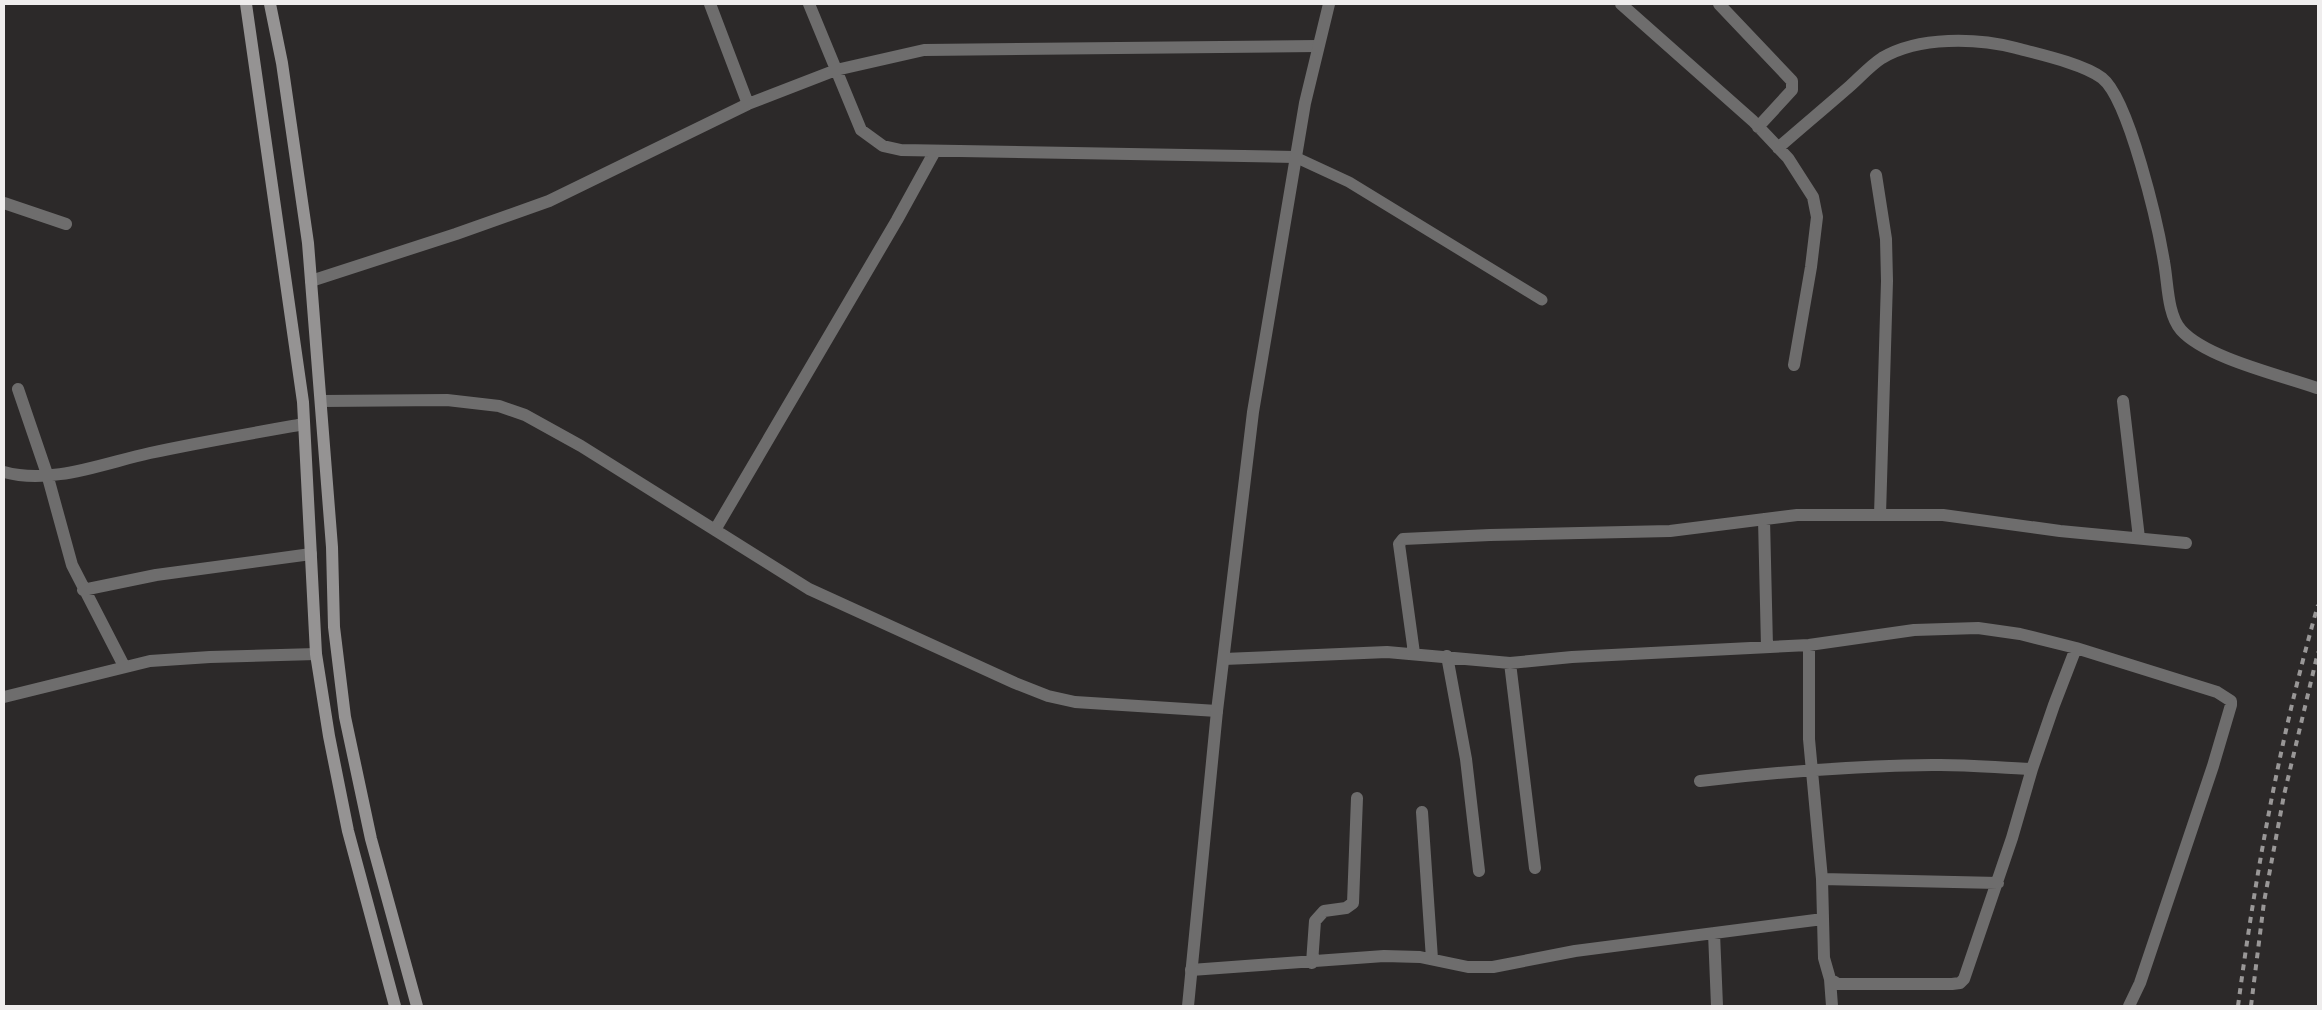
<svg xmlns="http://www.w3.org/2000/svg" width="2322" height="1010" font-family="'Alegreya Sans',sans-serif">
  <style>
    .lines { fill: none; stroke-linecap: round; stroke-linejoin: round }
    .service { stroke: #6e6d6d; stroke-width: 11 }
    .minor { stroke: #6e6d6d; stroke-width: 12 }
    .tertiary { stroke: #6e6d6d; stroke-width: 12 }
    .secondary { stroke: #959393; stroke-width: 12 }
    .rail { stroke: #999797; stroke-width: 4; stroke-dasharray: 6 6; stroke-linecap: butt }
  </style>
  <rect width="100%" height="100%" fill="#2c2929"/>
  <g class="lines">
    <path class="service" d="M 1295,157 L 1349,182 L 1542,300"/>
    <path class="minor" d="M 710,4 L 748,104
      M 809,4 L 861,130 L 883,146 L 901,150 L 1295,157
      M 1621,4 L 1753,121 L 1788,158 L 1813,197 L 1817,217 L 1811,267 L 1794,365
      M 1719,4 L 1792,81 L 1792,90 L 1758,127
      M 1778,148 C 1802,127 1826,107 1850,86 C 1860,77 1871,65 1882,58 C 1919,36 1977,38 2016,48 C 2039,54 2084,64 2102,78 C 2129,99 2158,225 2164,262 C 2168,282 2167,314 2181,330 C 2206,358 2280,375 2317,388
      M 1876,175 L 1886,239 L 1887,281 L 1880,515
      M 4,203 L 66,224
      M 311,281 L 456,234 L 549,201 L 748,104 L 836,70 L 924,50 L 1318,46
      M 18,389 L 47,474 L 72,565 L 124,666
      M 321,401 L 447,400 L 499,406 L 525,415 L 581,446 L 809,589 L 1015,683 L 1048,696 L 1075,702 L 1217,711
      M 2123,401 L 2139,538
      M 4,472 C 51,485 104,463 150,453 C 201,442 253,433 304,424
      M 1764,519 L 1767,647
      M 715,530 L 897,220 L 935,151
      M 83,590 L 156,575 L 311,554
      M 1809,645 L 1809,739 L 1822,879 L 1824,958 L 1830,979 L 1838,984 L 1952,984 L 1960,983 L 1964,979 L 2012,838 L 2032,769 L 2054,705 L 2076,648
      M 1414,653 L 1399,544 L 1403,539 L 1490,535 L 1670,531 L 1797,515 L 1943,515 L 2060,531 L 2186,543
      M 1447,656 L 1466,759 L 1479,871
      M 1224,659 L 1387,652 L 1510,663 L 1572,657 L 1809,645 L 1914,630 L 1978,628 L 2020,634 L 2076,648 L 2217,692 L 2231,701 L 2231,705 L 2213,766 L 2140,983 L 2129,1006
      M 1510,663 L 1535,868
      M 4,697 L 150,661 L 210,657 L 316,654
      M 1700,781 C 1777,772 1855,766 1932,765 C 1965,764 1999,768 2032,769
      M 1422,812 L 1432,959
      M 1822,879 L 1998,883
      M 1714,933 L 1717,1006
      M 1312,963 L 1315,921 L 1324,911 L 1346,908 L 1353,903 L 1357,798
      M 1191,970 L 1384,956 L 1420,957 L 1468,967 L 1493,967 L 1575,951 L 1823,919
      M 1830,979 L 1832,1006"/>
    <path class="tertiary" d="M 1188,1006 L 1217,711 L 1253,412 L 1305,103 L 1329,4"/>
    <path class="secondary" d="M 246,4 L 303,402 L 316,654 L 329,736 L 348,831 L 395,1006
      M 270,4 L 282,63 L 308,243 L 332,547 L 334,627 L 345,717 L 371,839 L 417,1006"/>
    <path class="rail" d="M 2238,1006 C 2256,871 2280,737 2318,605
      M 2251,1006 L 2264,902 L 2284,795 L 2318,652"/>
  </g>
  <rect width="2322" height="1010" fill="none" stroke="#efeded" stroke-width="10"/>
</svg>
